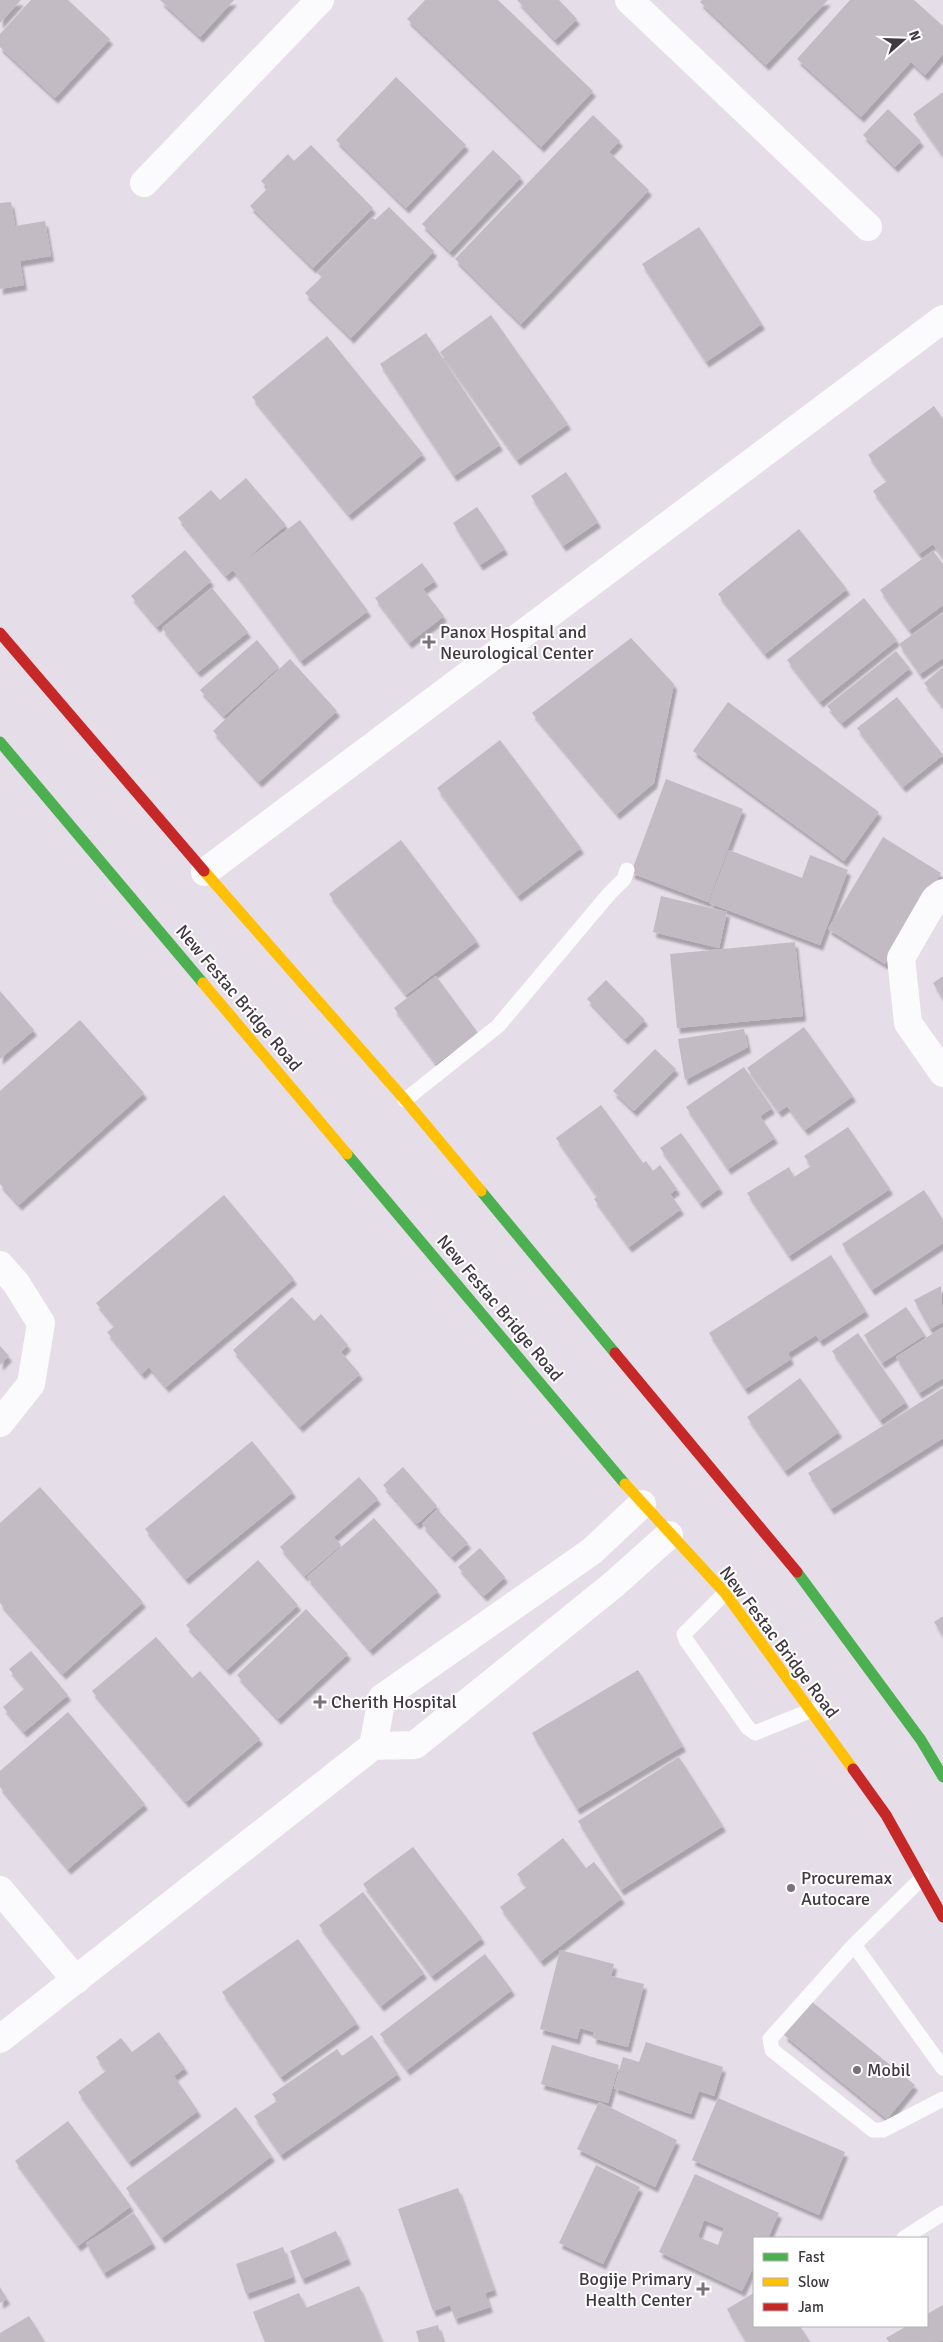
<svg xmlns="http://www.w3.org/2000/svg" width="943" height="2342" font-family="Signika,sans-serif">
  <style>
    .building { fill: #c2bbc4; fill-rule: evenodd; filter: url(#shadow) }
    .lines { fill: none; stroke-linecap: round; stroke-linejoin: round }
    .lane { stroke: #fbfafc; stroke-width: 15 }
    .street { stroke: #fbfafc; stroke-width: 28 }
    .fast { stroke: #4caf50; stroke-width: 11 }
    .slow { stroke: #ffc107; stroke-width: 11 }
    .jam { stroke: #c62828; stroke-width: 11 }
    .poi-dot { fill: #7a727b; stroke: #fff; stroke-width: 2 }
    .labels { text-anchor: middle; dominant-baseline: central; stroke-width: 4; stroke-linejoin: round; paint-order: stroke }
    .poi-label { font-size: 18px; fill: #403941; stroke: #fff; text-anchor: start }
    .street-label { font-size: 18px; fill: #403941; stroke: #fff }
  </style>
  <defs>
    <filter id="shadow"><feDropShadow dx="3" dy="5.5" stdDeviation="1" flood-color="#0004"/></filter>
  </defs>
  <rect width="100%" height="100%" fill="#e5dde8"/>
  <path class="building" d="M 0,0 L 21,0 L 0,23 Z
    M 31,0 L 68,0 L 110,39 L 55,98 L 0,47 L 0,34 Z
    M 160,0 L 234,0 L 200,37 Z
    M 425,0 L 498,0 L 593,91 L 541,147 L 407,19 Z
    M 517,0 L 559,0 L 577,19 L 555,40 Z
    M 702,0 L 828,0 L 766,65 L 700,2 Z
    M 850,0 L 914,0 L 943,26 L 943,54 L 925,75 L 911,62 L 861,117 L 797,59 Z
    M 396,77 L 466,145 L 406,208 L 336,140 Z
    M 943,92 L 943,156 L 913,114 Z
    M 888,109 L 921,141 L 895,167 L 863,135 Z
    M 593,115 L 620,141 L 609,152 L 649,190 L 521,324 L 455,259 Z
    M 311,145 L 373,208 L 313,268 L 250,206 L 268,188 L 261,181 L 288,154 L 294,161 Z
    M 493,150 L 521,177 L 450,252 L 422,224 Z
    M 11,202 L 15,226 L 45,221 L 51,256 L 20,261 L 24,285 L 0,289 L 0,203 Z
    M 389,207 L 434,251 L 351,338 L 305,293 L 322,277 L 317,273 L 372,217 L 375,220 Z
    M 699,227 L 762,324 L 706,362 L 642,264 Z
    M 491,315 L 568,424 L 517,460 L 440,352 Z
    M 426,333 L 500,445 L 454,476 L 380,364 Z
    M 327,336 L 423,454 L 349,515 L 252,397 Z
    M 934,406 L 943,419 L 943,558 L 933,544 L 919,554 L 873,491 L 887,481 L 868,455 Z
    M 566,472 L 598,522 L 563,546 L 531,496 Z
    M 246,478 L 286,525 L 226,576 L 178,518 L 211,490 L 220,500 Z
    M 477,507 L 505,549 L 480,565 L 453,523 Z
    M 300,520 L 368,611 L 301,661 L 233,570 Z
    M 799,529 L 847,589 L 765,654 L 718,594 Z
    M 185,550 L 211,581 L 157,627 L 131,596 Z
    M 933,551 L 943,564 L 943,605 L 909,630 L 880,590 Z
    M 422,563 L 435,581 L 423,589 L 444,616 L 409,643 L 375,598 Z
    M 212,588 L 248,632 L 198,672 L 162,628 Z
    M 864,598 L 897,640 L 820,702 L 787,660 Z
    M 943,613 L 943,658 L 920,674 L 899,644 Z
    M 631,638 L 674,684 L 654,783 L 617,814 L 532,713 Z
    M 257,640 L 279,667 L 224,716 L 200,690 Z
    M 896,651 L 910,668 L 842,723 L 827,706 Z
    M 290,659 L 337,711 L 259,782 L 213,731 Z
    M 943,667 L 943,707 L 924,683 Z
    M 897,697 L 943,755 L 903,787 L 857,728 Z
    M 728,702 L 879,812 L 844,861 L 693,751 Z
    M 500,740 L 581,848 L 518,896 L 437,788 Z
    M 666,779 L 743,809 L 708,902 L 631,873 Z
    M 883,837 L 941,873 L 885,964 L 828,929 Z
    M 401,840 L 477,941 L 406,995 L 329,894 Z
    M 729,850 L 802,878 L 810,855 L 848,870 L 820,945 L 709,903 Z
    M 661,896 L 727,912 L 719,948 L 653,932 Z
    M 795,942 L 803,1016 L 677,1028 L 670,954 Z
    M 436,976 L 478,1033 L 436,1064 L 394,1008 Z
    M 943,976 L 943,999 L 933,983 Z
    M 606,980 L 645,1020 L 625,1039 L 587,999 Z
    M 0,991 L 34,1030 L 0,1059 Z
    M 80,1020 L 144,1093 L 19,1205 L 0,1184 L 0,1091 Z
    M 804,1027 L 853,1096 L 805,1130 L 787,1106 L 779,1112 L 747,1068 Z
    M 744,1029 L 748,1047 L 685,1080 L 678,1039 Z
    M 655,1049 L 676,1069 L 634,1111 L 613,1091 Z
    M 744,1067 L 772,1108 L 760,1116 L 775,1138 L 728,1169 L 686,1107 Z
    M 601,1105 L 643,1163 L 597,1196 L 556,1138 Z
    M 848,1127 L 890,1189 L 789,1256 L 747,1193 L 789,1167 L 794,1177 L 811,1166 L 804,1156 Z
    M 681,1133 L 720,1188 L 700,1203 L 660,1148 Z
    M 646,1161 L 653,1171 L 660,1165 L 677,1189 L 670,1194 L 681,1209 L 629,1247 L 594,1199 Z
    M 924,1190 L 943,1220 L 943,1243 L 872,1290 L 842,1244 Z
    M 224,1195 L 294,1279 L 166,1387 L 149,1367 L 142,1374 L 107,1332 L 115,1326 L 96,1303 Z
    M 831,1255 L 866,1311 L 820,1341 L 816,1335 L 788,1353 L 791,1359 L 745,1389 L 709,1333 Z
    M 941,1286 L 943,1322 L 930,1329 L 914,1300 Z
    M 292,1297 L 314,1321 L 321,1314 L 348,1345 L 341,1352 L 360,1374 L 300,1427 L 233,1350 Z
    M 906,1307 L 925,1335 L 882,1363 L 864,1335 Z
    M 943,1327 L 943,1378 L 919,1393 L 896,1357 Z
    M 858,1333 L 906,1402 L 880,1420 L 832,1351 Z
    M 0,1346 L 9,1356 L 0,1365 Z
    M 800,1378 L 839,1432 L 785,1471 L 747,1417 Z
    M 943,1388 L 943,1438 L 831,1509 L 808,1473 Z
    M 252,1441 L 293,1492 L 186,1579 L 145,1529 Z
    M 403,1467 L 437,1506 L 417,1524 L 383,1485 Z
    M 359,1477 L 378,1499 L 334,1537 L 341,1545 L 305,1576 L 280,1547 Z
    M 40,1487 L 143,1602 L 63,1674 L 0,1603 L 0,1523 Z
    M 437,1509 L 468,1543 L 452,1557 L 422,1524 Z
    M 374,1518 L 438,1591 L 370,1650 L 307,1577 Z
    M 480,1548 L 505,1577 L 484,1596 L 458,1567 Z
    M 258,1560 L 298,1605 L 227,1670 L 186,1625 Z
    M 306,1609 L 348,1654 L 278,1719 L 237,1675 Z
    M 943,1616 L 943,1636 L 934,1622 Z
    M 156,1637 L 192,1678 L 200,1671 L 260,1739 L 186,1802 L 92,1691 Z
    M 31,1651 L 68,1695 L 24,1732 L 3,1707 L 25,1688 L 9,1669 Z
    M 638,1670 L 683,1746 L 577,1809 L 532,1733 Z
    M 68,1712 L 145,1804 L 68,1869 L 0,1787 L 0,1771 Z
    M 679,1757 L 723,1826 L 621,1890 L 578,1821 Z
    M 563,1838 L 586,1868 L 594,1862 L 622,1898 L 541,1961 L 500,1907 L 527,1887 L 517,1874 Z
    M 413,1847 L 482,1938 L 432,1976 L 363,1884 Z
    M 363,1892 L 424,1973 L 381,2006 L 319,1925 Z
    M 298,1939 L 357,2023 L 281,2077 L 222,1992 Z
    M 560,1950 L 614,1964 L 611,1976 L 644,1984 L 628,2047 L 593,2038 L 594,2032 L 580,2028 L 577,2039 L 540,2029 Z
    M 485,1954 L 512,1990 L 407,2070 L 380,2034 Z
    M 811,2001 L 915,2085 L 887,2119 L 784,2035 Z
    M 159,2032 L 185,2068 L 174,2076 L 198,2111 L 129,2162 L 78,2092 L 106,2071 L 96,2057 L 121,2038 L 132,2052 Z
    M 372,2035 L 398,2074 L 281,2155 L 254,2116 L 277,2101 L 272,2094 L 337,2049 L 342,2056 Z
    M 646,2042 L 723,2067 L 714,2096 L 699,2091 L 691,2114 L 614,2088 L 623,2057 L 639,2062 Z
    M 552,2045 L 619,2065 L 608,2103 L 541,2084 Z
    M 718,2098 L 845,2152 L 819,2215 L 692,2160 Z
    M 599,2102 L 677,2140 L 655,2187 L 577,2149 Z
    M 236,2107 L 272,2156 L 162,2238 L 126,2188 Z
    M 68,2121 L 131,2206 L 78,2246 L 15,2161 Z
    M 596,2165 L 640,2187 L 603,2264 L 559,2243 Z
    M 695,2174 L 779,2213 L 768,2238 L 754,2238 L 754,2271 L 752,2270 L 742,2291 L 659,2252 ZM 704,2220 L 724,2228 L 718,2245 L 698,2237 Z
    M 458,2188 L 494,2290 L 485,2293 L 490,2307 L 455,2319 L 450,2305 L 433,2311 L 398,2209 Z
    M 134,2213 L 153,2243 L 104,2273 L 86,2243 Z
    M 336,2231 L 348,2259 L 302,2279 L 290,2251 Z
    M 283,2247 L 293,2277 L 246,2294 L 236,2264 Z
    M 359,2286 L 382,2342 L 265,2342 L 253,2312 L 299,2293 L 306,2308 Z
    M 0,2287 L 7,2299 L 0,2303 Z
    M 754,2293 L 754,2326 L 800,2326 L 810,2342 L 746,2342 L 727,2309 Z
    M 943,2305 L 943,2341 L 889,2342 L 886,2338 L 907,2326 L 927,2326 L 927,2314 Z
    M 29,2316 L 45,2342 L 0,2342 L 0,2333 Z
    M 438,2325 L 443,2342 L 419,2342 L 416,2331 Z"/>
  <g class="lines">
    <path class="lane" d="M 405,1100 L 498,1026 L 609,894 L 624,879 L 627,870
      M 725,1593 L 684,1634 L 686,1640 L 748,1728 L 755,1733 L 812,1710
      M 922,1878 L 854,1945 L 943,2068
      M 854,1945 L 770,2039 L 772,2050 L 873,2130 L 883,2130 L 943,2099
      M 904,2238 L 943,2213"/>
    <path class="street" d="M 629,0 L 868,227
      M 144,183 L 320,0
      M 205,872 L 943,319
      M 943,893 L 935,899 L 901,958 L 908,1023 L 943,1073
      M 0,1265 L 16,1283 L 41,1323 L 31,1384 L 0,1423
      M 373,1746 L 382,1698 L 592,1551 L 642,1504
      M 0,1890 L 76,1980
      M 0,2039 L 373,1746 L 415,1745 L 613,1585 L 669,1535"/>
    <path class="fast" d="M 0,742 L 203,983
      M 347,1154 L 625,1484
      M 481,1191 L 615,1353
      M 797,1572 L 921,1740 L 943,1777"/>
    <path class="slow" d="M 204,871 L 405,1100 L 481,1191
      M 203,983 L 347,1154
      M 625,1484 L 725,1593 L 853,1769"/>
    <path class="jam" d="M 0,633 L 204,871
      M 615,1353 L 797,1572
      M 853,1769 L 886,1815 L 943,1917"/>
  </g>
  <g class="poi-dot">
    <path d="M426.5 634.5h5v5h5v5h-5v5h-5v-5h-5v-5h5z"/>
    <path d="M317.5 1694.5h5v5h5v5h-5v5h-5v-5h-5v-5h5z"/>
    <circle cx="791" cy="1888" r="5"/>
    <circle cx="857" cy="2070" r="5"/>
    <path d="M700.5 2281.5h5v5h5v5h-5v5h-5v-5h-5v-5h5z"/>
  </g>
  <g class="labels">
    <g class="poi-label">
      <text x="440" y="632">Panox Hospital and<tspan x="440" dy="21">Neurological Center</tspan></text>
      <text x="331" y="1702">Cherith Hospital</text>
      <text x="801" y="1878">Procuremax<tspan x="801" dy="21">Autocare</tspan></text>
      <text x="867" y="2070">Mobil</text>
      <text x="692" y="2279" text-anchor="end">Bogije Primary<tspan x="692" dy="21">Health Center</tspan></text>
    </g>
    <g class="street-label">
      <text transform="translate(239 998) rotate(50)">New Festac Bridge Road</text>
      <text transform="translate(500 1308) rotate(50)">New Festac Bridge Road</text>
      <text transform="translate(779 1642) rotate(53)">New Festac Bridge Road</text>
    </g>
  </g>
  <rect x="753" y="2237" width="175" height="90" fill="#ffffff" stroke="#b3b0b3"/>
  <rect x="763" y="2253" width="25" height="8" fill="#4caf50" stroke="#b3b0b3"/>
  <text x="798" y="2262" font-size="15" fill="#403941">Fast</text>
  <rect x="763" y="2278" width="25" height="8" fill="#ffc107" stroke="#b3b0b3"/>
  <text x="798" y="2287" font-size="15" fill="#403941">Slow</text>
  <rect x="763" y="2303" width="25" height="8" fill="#c62828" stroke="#b3b0b3"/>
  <text x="798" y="2312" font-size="15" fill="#403941">Jam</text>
  <g transform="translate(903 40) rotate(70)" stroke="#ffffff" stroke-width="4" paint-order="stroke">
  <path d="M0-4L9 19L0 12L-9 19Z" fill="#403941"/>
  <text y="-8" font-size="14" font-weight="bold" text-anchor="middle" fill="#403941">N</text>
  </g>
</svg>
